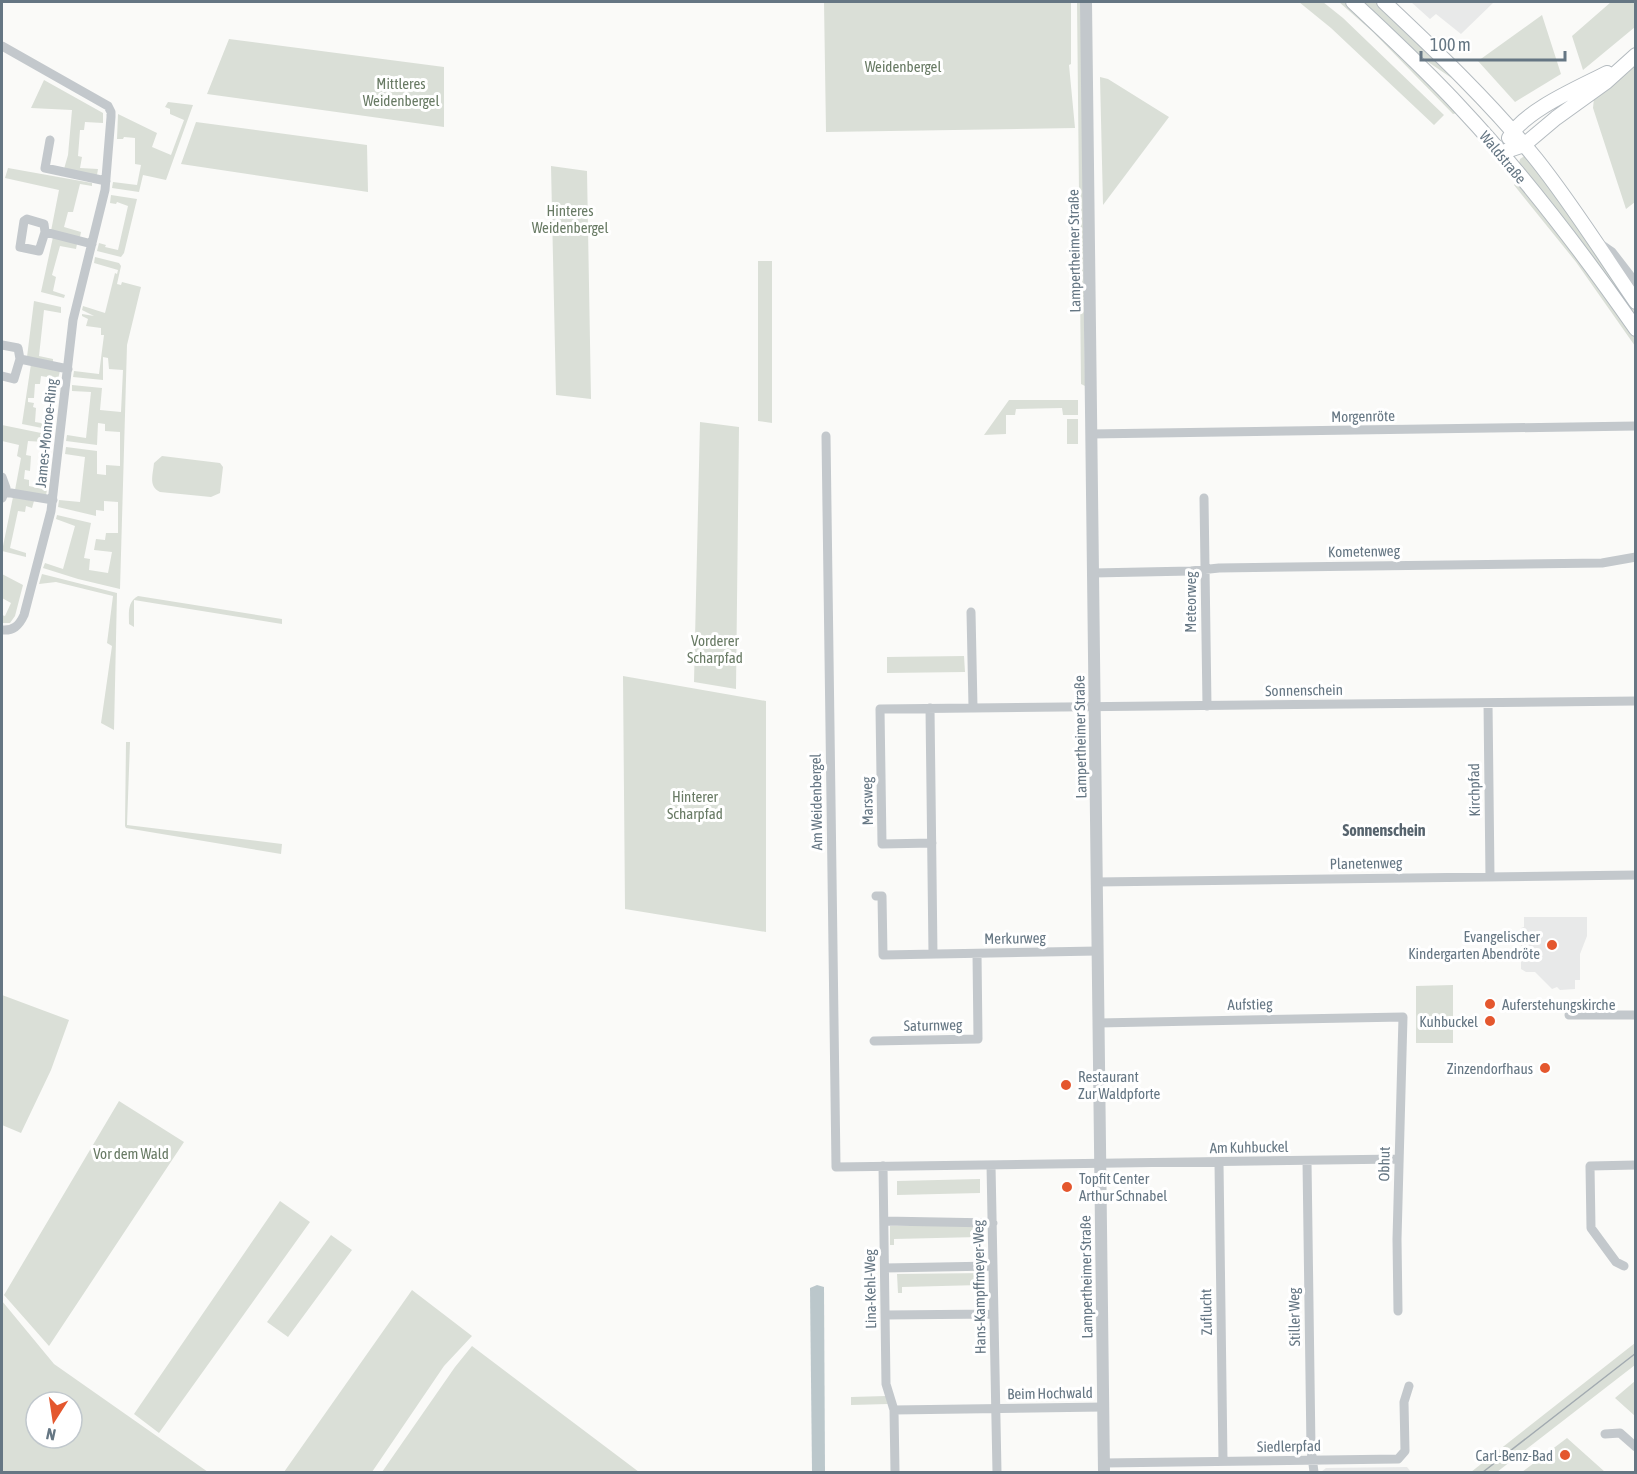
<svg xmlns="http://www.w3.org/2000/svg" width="1637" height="1474" font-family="'Asap Condensed',sans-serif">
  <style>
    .built { fill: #e8e9e9 }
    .green { fill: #dadfd7; fill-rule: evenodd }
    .water { fill: #bbc7cb }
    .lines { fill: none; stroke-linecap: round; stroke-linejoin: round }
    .secondary-casing { stroke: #b3babf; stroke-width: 16 }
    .minor { stroke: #c3c8cc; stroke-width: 9 }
    .tertiary { stroke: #c3c8cc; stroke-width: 12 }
    .secondary { stroke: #fff; stroke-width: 14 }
    .tram { stroke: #a2aab0; stroke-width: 1.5 }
    .poi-dot { fill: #e4572e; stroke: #fff; stroke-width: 2 }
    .labels { text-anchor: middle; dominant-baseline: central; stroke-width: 6; stroke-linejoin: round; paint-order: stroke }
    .park-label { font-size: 15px; fill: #687a64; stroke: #fff }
    .street-label { font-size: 15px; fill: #657683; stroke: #fff }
    .poi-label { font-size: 15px; fill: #657683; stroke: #fff; text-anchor: end }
    .neighbourhood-label { font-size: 16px; font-weight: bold; fill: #57646e; stroke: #fff }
  </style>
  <rect width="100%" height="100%" fill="#fafaf8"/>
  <path class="built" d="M 1411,2 L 1494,2 L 1461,34 L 1436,14 L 1430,19 Z
    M 1524,917 L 1587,917 L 1587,936 L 1580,954 L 1580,980 L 1575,980 L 1575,989 L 1560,990 L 1557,987 L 1552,989 L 1535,972 L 1526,972 L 1521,969 L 1521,928 L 1524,927 Z
    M 1407,1467 L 1411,1472 L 1321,1472 L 1326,1468 Z"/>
  <path class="green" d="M 824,2 L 1071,2 L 1071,64 L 1069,65 L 1075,128 L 826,132 Z
    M 1077,2 L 1081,2 L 1085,386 L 1081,384 Z
    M 1299,2 L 1323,2 L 1343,18 L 1444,115 L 1434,125 L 1331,28 Z
    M 1339,2 L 1344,2 L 1376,30 L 1457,113 L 1453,114 L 1373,32 Z
    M 1361,2 L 1376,2 L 1459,80 L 1507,132 L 1506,134 L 1453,79 L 1415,53 Z
    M 1611,2 L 1635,2 L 1635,27 L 1583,70 L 1572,36 Z
    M 1542,15 L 1561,74 L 1515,102 L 1478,61 Z
    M 229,39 L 444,67 L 444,127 L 207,94 Z
    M 1635,63 L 1635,202 L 1626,209 L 1593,108 L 1594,98 Z
    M 1100,77 L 1108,79 L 1169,117 L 1103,205 Z
    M 44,80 L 103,113 L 103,123 L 85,122 L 84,130 L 80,130 L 78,156 L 82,157 L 80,168 L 98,169 L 97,175 L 64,169 L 68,155 L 72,110 L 31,108 Z
    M 168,102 L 193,105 L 166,180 L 143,175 L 139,192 L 112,188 L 113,182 L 137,185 L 141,165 L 135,164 L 135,138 L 124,137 L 123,139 L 117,139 L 118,114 L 157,133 L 152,147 L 171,155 L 184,120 L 170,114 L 170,109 L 165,107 Z
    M 196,122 L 367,145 L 368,192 L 181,164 Z
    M 1526,155 L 1550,186 L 1635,309 L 1635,319 L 1519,164 L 1520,159 Z
    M 551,166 L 587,171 L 591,399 L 556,395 Z
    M 8,168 L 92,183 L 92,186 L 80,184 L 73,212 L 68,212 L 64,227 L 81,232 L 80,237 L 51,231 L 59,190 L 5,178 Z
    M 1517,181 L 1580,259 L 1635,338 L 1635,346 L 1576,262 L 1514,185 Z
    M 111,195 L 137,199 L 124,253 L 121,257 L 97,251 L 99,243 L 106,245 L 105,247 L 118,250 L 128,206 L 117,202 L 116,204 L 110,203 Z
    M 53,237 L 77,244 L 76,249 L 60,246 L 52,275 L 56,277 L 53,291 L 65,295 L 64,298 L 41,292 Z
    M 95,257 L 119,263 L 121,266 L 117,284 L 121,285 L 122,282 L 141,287 L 127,345 L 120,589 L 78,579 L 43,568 L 45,563 L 63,569 L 75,526 L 56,519 L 57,515 L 91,523 L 84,558 L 90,559 L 89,570 L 108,573 L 112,552 L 94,550 L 96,539 L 105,540 L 106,533 L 118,533 L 118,502 L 104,501 L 104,511 L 96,510 L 96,516 L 58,507 L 59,500 L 80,502 L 85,457 L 65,454 L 66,447 L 97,451 L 97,474 L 106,475 L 106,465 L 120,466 L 120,432 L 105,431 L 105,424 L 98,423 L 97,445 L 66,441 L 67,435 L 86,438 L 91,392 L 72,391 L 72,385 L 102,388 L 100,410 L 121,412 L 123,370 L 109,369 L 108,358 L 103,357 L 103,380 L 73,377 L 74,371 L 99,374 L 104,335 L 101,335 L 101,328 L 86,326 L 88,319 L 82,316 L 82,314 L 94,316 L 82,310 L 83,306 L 105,313 L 115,273 L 117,274 L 118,270 L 94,263 Z
    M 758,261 L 772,261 L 772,423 L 758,421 Z
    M 34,301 L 61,307 L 61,313 L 44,310 L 39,356 L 53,359 L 53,362 L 27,357 Z
    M 31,364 L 60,371 L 58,379 L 41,376 L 40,384 L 35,384 L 34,398 L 28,398 L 28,402 L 34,403 L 33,407 L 36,408 L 35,422 L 47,424 L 48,421 L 53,422 L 52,430 L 22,424 Z
    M 1009,400 L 1078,400 L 1078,415 L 1063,415 L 1062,408 L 1016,409 L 1015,415 L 1006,415 L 1006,434 L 984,435 Z
    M 1067,419 L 1078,419 L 1078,444 L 1067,444 Z
    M 700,422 L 739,427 L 736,689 L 694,682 Z
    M 2,425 L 46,434 L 44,442 L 28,441 L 26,455 L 31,456 L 30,471 L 25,470 L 24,479 L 29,480 L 29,486 L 47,490 L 46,495 L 15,490 L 21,458 L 17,456 L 19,445 L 2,441 Z
    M 162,456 L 220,463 L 223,467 L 220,493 L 211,497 L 160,492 C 148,487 153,474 154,463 Z
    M 13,497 L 34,501 L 32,508 L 26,506 L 25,512 L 18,511 L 10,548 L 26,553 L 26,557 L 2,551 Z
    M 2,574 L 23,585 L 15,616 L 10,623 L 2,623 L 2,615 L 5,616 L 11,603 L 2,598 Z
    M 42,574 L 117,593 L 114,730 L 101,723 L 112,646 L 107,643 L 113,596 L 56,582 L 39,584 Z
    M 138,596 L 282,619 L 282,624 L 134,600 L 134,627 L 129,624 C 129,613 127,602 138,596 Z
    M 964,656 L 965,672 L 887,673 L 887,657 Z
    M 623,676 L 766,701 L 766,932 L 625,909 Z
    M 126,742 L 130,742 L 127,825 L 282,844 L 281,854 L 126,828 L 125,826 Z
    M 1453,985 L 1453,1043 L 1416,1043 L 1416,986 Z
    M 2,995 L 69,1020 L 51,1070 L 21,1133 L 2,1125 Z
    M 119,1101 L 184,1142 L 49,1346 L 4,1295 Z
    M 980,1179 L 980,1193 L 897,1195 L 897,1181 Z
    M 280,1201 L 310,1222 L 159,1433 L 134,1414 Z
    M 979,1225 L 979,1237 L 894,1239 L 894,1245 L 890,1245 L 890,1226 Z
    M 331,1235 L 352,1250 L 288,1337 L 267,1322 Z
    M 987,1273 L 987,1292 L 981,1292 L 981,1285 L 902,1287 L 902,1293 L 898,1293 L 897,1274 Z
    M 412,1290 L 472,1336 L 444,1366 L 372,1472 L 284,1472 Z
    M 2,1301 L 54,1364 L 208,1472 L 2,1472 ZM 36,1402 L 72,1402 L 72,1438 L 36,1438 Z
    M 1635,1343 L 1635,1365 L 1497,1472 L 1471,1472 Z
    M 472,1346 L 639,1472 L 382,1472 L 455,1367 Z
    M 1635,1381 L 1635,1416 L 1615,1398 Z
    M 886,1396 L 888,1404 L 851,1405 L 851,1397 Z
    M 1567,1438 L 1605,1472 L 1522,1472 Z"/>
  <path class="water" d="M 817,1285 L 824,1287 L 825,1472 L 812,1472 L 810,1288 Z"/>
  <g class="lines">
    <g class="secondary-casing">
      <path id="secondary" d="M 1353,2 C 1389,36 1426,70 1460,107 C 1523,174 1583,253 1636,329
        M 1384,2 C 1437,52 1490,102 1536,159 C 1572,204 1603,254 1636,302
        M 1509,138 C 1523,111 1580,87 1607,73
        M 1500,153 L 1524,145 L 1556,118 L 1606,82 L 1636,55"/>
    </g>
    <path class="minor" d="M 2,46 L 108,106 L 111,112 L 111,117 L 105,190 L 73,320 L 51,511 L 24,615 C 19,626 13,631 2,630
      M 50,140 L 45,168 L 106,181
      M 27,219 L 44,224 L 45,232 L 39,251 L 20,247 L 24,221 Z
      M 45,232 L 92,244
      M 1599,243 L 1612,252 L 1636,283
      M 2,345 L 18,348 L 20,359 L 14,379 L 2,376
      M 20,359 L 68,369
      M 1091,434 L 1636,426
      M 826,436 L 836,1167 L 1399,1159
      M 2,477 L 6,488 L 2,498
      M 5,492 L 53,500
      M 1204,498 L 1207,706
      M 1093,573 L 1191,571 L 1219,568 L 1602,563 L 1636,557
      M 971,612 L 973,707
      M 1488,703 L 1490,877
      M 930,708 L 933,954
      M 932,843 L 882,844 L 880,709 L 1636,701
      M 1096,882 L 1636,875
      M 876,896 L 882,896 L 883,955 L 1097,951
      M 1569,1015 L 1636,1015
      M 1098,1023 L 1403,1017 L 1397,1239 L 1398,1311
      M 874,1041 L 978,1039 L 977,954
      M 1307,1161 L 1311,1449 L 1314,1472
      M 1219,1163 L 1223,1461
      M 991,1165 L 997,1472
      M 883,1166 L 886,1384 L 894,1410 L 895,1472
      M 884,1221 L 993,1223
      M 1624,1266 L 1616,1262 L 1591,1228 L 1590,1166 L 1636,1165
      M 885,1268 L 993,1266
      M 885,1315 L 994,1314
      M 894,1410 L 1103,1407
      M 1605,1434 L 1620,1433 L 1636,1447
      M 1104,1463 L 1398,1459 L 1405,1451 L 1404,1402 L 1409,1386"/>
    <path class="tertiary" d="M 1086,2 L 1104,1472"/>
    <use href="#secondary" class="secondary"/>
    <path class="tram" d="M 1483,1472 L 1636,1353"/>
  </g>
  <g class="poi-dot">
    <circle cx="1552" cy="945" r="6"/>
    <circle cx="1490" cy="1004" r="6"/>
    <circle cx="1490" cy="1021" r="6"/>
    <circle cx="1545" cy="1068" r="6"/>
    <circle cx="1066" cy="1085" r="6"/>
    <circle cx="1067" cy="1187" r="6"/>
    <circle cx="1565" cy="1455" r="6"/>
  </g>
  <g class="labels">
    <g class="park-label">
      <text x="903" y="66">Weidenbergel</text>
      <text x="401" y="83">Mittleres<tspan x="401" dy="17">Weidenbergel</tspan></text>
      <text x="570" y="210">Hinteres<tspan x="570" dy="17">Weidenbergel</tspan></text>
      <text x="715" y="640">Vorderer<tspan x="715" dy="17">Scharpfad</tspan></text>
      <text x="695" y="796">Hinterer<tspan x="695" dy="17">Scharpfad</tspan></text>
      <text x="131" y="1153">Vor dem Wald</text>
    </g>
    <g class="street-label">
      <text transform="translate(1503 157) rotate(50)">Waldstraße</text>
      <text transform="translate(1074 251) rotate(-91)">Lampertheimer Straße</text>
      <text transform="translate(1363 416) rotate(-1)">Morgenröte</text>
      <text transform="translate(46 433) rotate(-84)">James-Monroe-Ring</text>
      <text transform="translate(1364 551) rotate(-1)">Kometenweg</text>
      <text transform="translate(1190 602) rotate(-90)">Meteorweg</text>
      <text transform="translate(1304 690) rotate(-1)">Sonnenschein</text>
      <text transform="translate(1080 737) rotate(-91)">Lampertheimer Straße</text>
      <text transform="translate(1474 790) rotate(-91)">Kirchpfad</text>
      <text transform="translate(867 801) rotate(-91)">Marsweg</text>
      <text transform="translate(816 802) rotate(-91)">Am Weidenbergel</text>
      <text transform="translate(1366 863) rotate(-1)">Planetenweg</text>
      <text transform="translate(1015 938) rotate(-1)">Merkurweg</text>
      <text transform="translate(1250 1004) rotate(-1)">Aufstieg</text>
      <text transform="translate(933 1025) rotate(-1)">Saturnweg</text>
      <text transform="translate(1249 1147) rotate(-1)">Am Kuhbuckel</text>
      <text transform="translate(1384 1164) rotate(-89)">Obhut</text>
      <text transform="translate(1086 1277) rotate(-91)">Lampertheimer Straße</text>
      <text transform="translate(979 1287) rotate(-91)">Hans-Kampffmeyer-Weg</text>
      <text transform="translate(870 1289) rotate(-91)">Lina-Kehl-Weg</text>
      <text transform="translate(1206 1312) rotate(-91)">Zuflucht</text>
      <text transform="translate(1294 1317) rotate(-91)">Stiller Weg</text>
      <text transform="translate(1050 1393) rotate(-1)">Beim Hochwald</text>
      <text transform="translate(1289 1446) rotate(-1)">Siedlerpfad</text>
    </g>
    <g class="poi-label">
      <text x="1540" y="936">Evangelischer<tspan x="1540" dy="17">Kindergarten Abendröte</tspan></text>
      <text x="1502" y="1004" text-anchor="start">Auferstehungskirche</text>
      <text x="1478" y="1021">Kuhbuckel</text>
      <text x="1533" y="1068">Zinzendorfhaus</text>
      <text x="1078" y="1076" text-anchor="start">Restaurant<tspan x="1078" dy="17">Zur Waldpforte</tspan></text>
      <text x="1079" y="1178" text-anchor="start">Topfit Center<tspan x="1079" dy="17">Arthur Schnabel</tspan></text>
      <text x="1553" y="1455">Carl-Benz-Bad</text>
    </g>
    <g class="neighbourhood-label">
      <text x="1384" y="830">Sonnenschein</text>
    </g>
  </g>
  <rect width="1637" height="1474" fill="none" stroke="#657683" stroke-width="6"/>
  <g transform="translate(54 1420) rotate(192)"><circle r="28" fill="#ffffff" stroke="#c1c8cd" stroke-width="1.5"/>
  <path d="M0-4.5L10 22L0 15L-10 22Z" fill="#e4572e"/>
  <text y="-9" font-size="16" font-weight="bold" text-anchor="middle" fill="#657683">N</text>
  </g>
  <path d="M1421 51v9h144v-9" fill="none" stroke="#657683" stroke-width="3"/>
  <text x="1430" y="51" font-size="18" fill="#657683" stroke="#ffffff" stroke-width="4.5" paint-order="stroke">100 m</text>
</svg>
